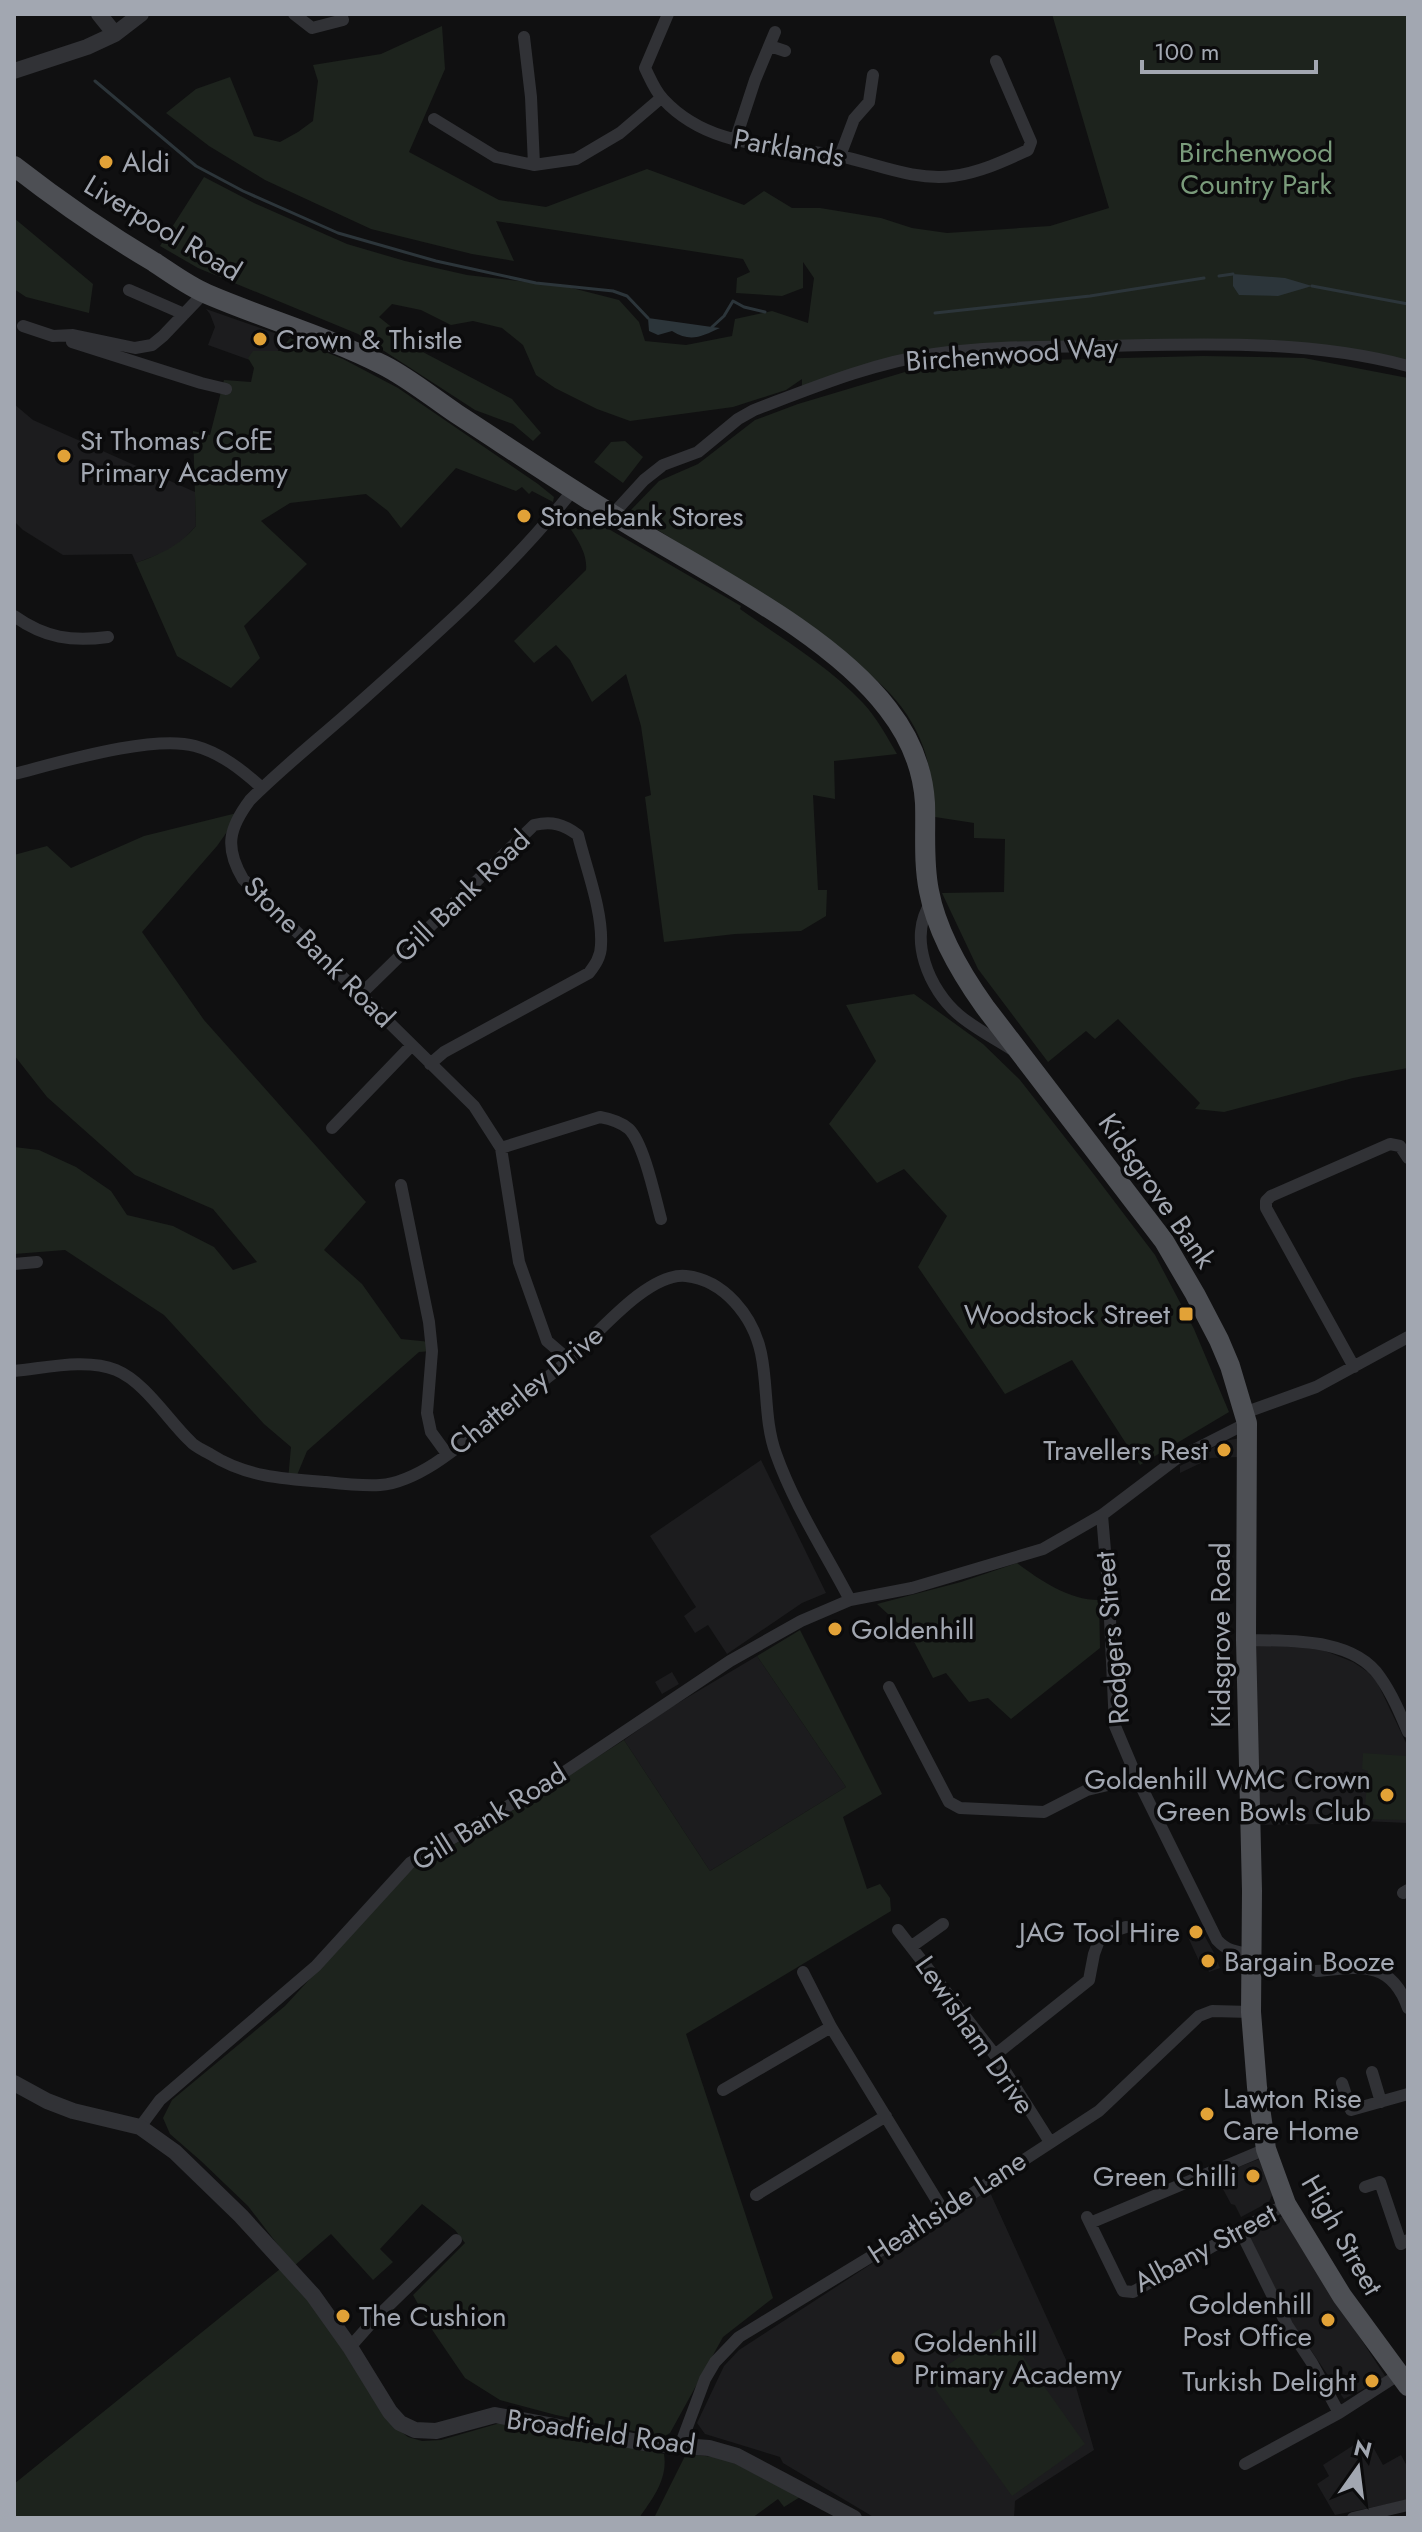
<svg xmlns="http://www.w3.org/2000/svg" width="1422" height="2532" font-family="Jost,sans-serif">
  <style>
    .built { fill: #1c1c1e }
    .green { fill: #1d231d }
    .water { fill: #2c353a }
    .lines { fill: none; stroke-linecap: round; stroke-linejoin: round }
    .stream { stroke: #2c353a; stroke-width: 3 }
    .minor { stroke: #313236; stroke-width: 12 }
    .tertiary { stroke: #313236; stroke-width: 16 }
    .primary { stroke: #4d4f54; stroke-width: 20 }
    .poi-dot { fill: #e2a237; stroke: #0b0b0c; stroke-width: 3 }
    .labels { text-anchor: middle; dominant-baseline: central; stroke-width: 7; stroke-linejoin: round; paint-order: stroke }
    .street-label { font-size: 28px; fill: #a2a7b1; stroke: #0b0b0c }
    .park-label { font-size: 28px; fill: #7a9b7b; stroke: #0b0b0c }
    .poi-label { font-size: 28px; fill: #a2a7b1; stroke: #0b0b0c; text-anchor: start }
  </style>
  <rect width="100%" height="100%" fill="#101011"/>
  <path class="built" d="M 206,309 L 283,336 L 272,368 L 208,345 L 215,327 L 210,314 Z
    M 14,404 L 33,420 L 195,492 L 196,526 L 182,541 L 168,551 L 136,563 L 132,554 L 63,555 L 23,530 L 14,521 Z
    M 1240,1438 L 1240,1457 L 1211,1458 L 1180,1473 L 1180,1466 L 1225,1441 Z
    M 761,1460 L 826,1593 L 802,1603 L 727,1654 L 708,1625 L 695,1633 L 684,1616 L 696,1607 L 650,1536 Z
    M 1251,1645 L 1315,1647 L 1353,1662 L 1368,1672 L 1377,1682 L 1408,1747 L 1408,1823 L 1362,1821 L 1331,1824 L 1258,1825 Z
    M 757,1656 L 846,1787 L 710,1871 L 624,1740 L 668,1709 Z
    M 672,1672 L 679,1684 L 662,1694 L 655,1682 Z
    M 1200,1928 L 1213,1951 L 1220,1968 L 1209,1972 L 1205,1962 L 1200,1963 L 1187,1935 Z
    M 1259,2159 L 1271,2186 L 1272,2195 L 1269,2202 L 1241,2217 L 1235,2205 L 1231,2204 L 1216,2176 Z
    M 988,2188 L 1072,2373 L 1094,2450 L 1015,2501 L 1014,2518 L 875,2518 L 783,2463 L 780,2457 L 705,2434 L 697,2423 L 724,2366 L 739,2350 Z
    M 1283,2216 L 1297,2241 L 1385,2376 L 1385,2378 L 1344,2399 L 1285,2312 L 1248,2233 Z
    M 1363,2439 L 1372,2445 L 1383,2465 L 1401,2455 L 1408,2468 L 1408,2500 L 1335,2515 L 1317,2484 L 1329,2476 L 1323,2465 Z"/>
  <path class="green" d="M 1052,14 L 1408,14 L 1408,366 L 1274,346 L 930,355 L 802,392 L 802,379 L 786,390 L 733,407 L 630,421 L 597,409 L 555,388 L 536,375 L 523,345 L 502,328 L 473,321 L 451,325 L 421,310 L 392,304 L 379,317 L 421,351 L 512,399 L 541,433 L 533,441 L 513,424 L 475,410 L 358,334 L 198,268 L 160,246 L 204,177 L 254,203 L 347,244 L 405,261 L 467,275 L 568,287 L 619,300 L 639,322 L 645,341 L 686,345 L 732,336 L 735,319 L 772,311 L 808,323 L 814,278 L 803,262 L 803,288 L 782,296 L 736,293 L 737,278 L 750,272 L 743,259 L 496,221 L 514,261 L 472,254 L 371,229 L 265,180 L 209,146 L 166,113 L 196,89 L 230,77 L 254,136 L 280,142 L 298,132 L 313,121 L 318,81 L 313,65 L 381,54 L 442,26 L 445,69 L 409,152 L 499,200 L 546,207 L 647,169 L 744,205 L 764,191 L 792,208 L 820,208 L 881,218 L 912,228 L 947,233 L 1050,226 L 1109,208 Z
    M 14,218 L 93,284 L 89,313 L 26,297 L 14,289 Z
    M 290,338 L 343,359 L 398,388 L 538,484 L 554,497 L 553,502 L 532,491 L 529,494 L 522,487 L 516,491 L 456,468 L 401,528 L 388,511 L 366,494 L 290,503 L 261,521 L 307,564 L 244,626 L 260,658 L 231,688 L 177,656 L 136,563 C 161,554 179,546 196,526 L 193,431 L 210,435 L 224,380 L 251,382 L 254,368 L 248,358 L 253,351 L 280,351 Z
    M 1203,356 L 1304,358 L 1408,378 L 1408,1068 L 1353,1078 L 1224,1112 L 1195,1109 L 1200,1103 L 1118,1019 L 1095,1039 L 1086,1031 L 1048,1062 L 978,969 L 942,893 L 1004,892 L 1005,839 L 974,838 L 974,823 L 935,817 C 932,781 930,754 912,723 C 888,680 841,653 803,626 C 745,586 688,548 629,512 L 659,481 L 698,464 L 755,420 L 798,404 L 915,369 L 965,362 Z
    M 625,441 L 643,457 L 623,483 L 594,462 L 611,442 Z
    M 576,510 L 741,606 L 740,609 C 781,638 829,666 863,703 C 877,718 887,737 897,754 L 834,761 L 835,799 L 813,795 L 818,890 L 827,890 L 826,916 L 801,931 L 735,934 L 664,942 L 645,797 L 651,795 L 641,726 L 626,674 L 592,702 L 570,660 L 556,645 L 534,663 L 514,641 L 586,570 C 588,551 574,535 564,519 Z
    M 241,812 L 217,846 L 142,932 L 204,1020 L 366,1202 L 324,1250 L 362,1284 L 401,1339 L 431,1342 L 432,1351 L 419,1352 L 307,1451 L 295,1480 L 288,1480 L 291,1447 L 264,1424 L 164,1315 L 65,1250 L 14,1254 L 14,1147 L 39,1150 L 76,1167 L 111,1191 L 127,1215 L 173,1226 L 214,1247 L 233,1270 L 257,1262 L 213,1209 L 135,1175 L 47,1097 L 14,1055 L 14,855 L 47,846 L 71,868 L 144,836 Z
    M 914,994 L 983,1044 L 1020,1080 L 1092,1172 L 1155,1255 L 1194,1329 L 1229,1412 L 1140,1465 L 1072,1360 L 1005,1394 L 918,1267 L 947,1216 L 904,1169 L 877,1183 L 829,1124 L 876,1061 L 846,1005 Z
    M 1017,1563 C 1041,1581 1069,1600 1099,1600 L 1100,1648 L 1011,1719 L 988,1698 L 969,1702 L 946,1673 L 933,1678 L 910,1634 L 877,1604 L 961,1582 Z
    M 800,1630 L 882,1794 L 843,1817 L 867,1889 L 880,1884 L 890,1898 L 891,1911 L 686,2034 L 773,2298 L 723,2337 L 670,2433 L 663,2437 L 556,2415 L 500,2400 L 465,2378 L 433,2331 L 413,2295 L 465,2243 L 455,2230 L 422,2204 L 380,2249 L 393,2262 L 373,2280 L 331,2234 L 294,2266 L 248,2206 L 201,2161 L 170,2134 L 163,2118 L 172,2100 L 285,2006 L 410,1870 L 524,1804 L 624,1740 L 710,1871 L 846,1787 L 757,1656 Z
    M 1363,1753 L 1406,1756 L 1408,1761 L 1408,1820 L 1364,1819 L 1368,1771 L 1362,1769 Z
    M 280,2269 L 308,2298 L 394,2426 L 408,2437 L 422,2441 L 441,2440 L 500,2423 L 664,2454 C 668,2479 653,2498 639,2518 L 14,2518 L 14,2484 Z
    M 1002,2327 L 1085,2444 L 1012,2496 L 928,2379 Z
    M 686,2454 L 724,2458 L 800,2497 L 784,2507 L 778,2499 L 752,2518 L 654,2518 Z"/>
  <path class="water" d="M 1233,274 L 1285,278 L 1312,286 L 1278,296 L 1239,295 L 1233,286 Z
    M 648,318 L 712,327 L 720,328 C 702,336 691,343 672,331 L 658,335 L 649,331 Z"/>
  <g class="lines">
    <path class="stream" d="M 95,81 L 196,166 L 243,191 L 338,233 L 436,261 L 536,283 L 613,291 L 627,296 L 648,318
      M 1219,276 L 1233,274
      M 1312,286 L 1408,304
      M 935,313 L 1090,296 L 1204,278
      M 712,327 L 724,316 L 733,301 L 744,307 L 765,312"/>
    <path class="minor" d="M 294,14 L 312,28 L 343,20 L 341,14
      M 668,14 L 645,68 C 650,78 655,91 663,99 C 710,150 778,144 840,156 C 877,164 914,181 953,176 C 981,172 1004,161 1028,150 L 1031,142 L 996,61
      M 524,37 L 531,97 L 534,165
      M 770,46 L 785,51
      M 434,119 L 496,157 L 534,165 L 576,159 L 620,133 L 661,98
      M 735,141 L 755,80 L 775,32
      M 840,156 L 854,119 L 869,102 L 873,75
      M 129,290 L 184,314
      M 23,326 L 53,336 L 73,335 L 135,348 L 152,345 L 163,336 L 204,293
      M 72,342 L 201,383 L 226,389
      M 612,515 L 644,480 L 663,465 L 698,452 L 738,419 L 754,410 C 812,388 872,363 934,354 C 988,346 1044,347 1099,346 C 1202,344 1307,339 1408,366
      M 14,616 C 45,638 72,642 108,637
      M 14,774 C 58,763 153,734 195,746 C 221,753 242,770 262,788
      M 931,903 C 907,937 929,990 959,1015 C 974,1028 994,1038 1011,1049
      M 361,994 L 534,825 C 552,821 563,824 578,835 C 586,868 603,911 601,945 C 601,957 595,965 589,973 L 444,1052 L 430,1064
      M 332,1128 L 412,1045
      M 501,1148 L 600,1117 C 611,1119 621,1122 629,1129 C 644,1144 655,1197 661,1219
      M 401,1185 L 429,1322 L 432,1351 L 427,1413 L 431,1432 L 447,1454
      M 14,1264 L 37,1262
      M 569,1360 L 547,1341 L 519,1262 L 501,1148 L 474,1106 L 243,879 C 224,847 229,828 250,800 C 279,771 311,745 342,718 C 423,646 506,575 573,490
      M 1354,1367 L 1266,1208 L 1266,1201 L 1271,1196 L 1390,1144 L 1400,1146 L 1408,1158
      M 14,1371 C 46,1368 86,1358 116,1370 C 145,1382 168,1420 190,1441 C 195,1447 203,1450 210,1454 C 246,1477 284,1479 326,1482 C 344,1484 363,1486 380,1485 C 424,1482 474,1433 508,1407 C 529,1391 551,1376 570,1359 C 597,1335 648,1272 686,1276 C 724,1280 753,1316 761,1353 C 768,1386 764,1421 776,1454 C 794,1505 825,1552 850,1600
      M 1244,1413 L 1316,1387 L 1408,1337
      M 1102,1515 L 1109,1598 L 1115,1726 L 1137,1778 L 1217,1940 C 1227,1951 1236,1952 1251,1954
      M 1246,1640 C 1288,1641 1353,1637 1380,1677 C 1392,1694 1400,1713 1408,1732
      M 889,1687 L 949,1802 L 960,1808 L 1044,1812 L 1087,1790 L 1137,1778
      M 1403,1893 L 1408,1890
      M 898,1930 L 995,2055 L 1050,2142
      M 912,1946 L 943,1924
      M 1316,1971 C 1359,1967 1391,1959 1408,2008
      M 803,1972 L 831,2027 L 944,2212
      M 995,2055 L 1089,1980 L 1094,1954 L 1101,1935 L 1126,1927
      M 1372,2072 L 1381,2102
      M 1342,2083 L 1351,2110 L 1408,2094
      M 723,2090 L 831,2027
      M 140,2127 L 160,2100 L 316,1966 L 410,1863 L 551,1781 L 730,1661 L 801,1621 L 850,1600 L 912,1588 L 1043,1549 L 1102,1515 L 1176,1459 L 1247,1423
      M 1365,2187 L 1380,2182 L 1401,2244 L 1408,2240
      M 756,2195 L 886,2116
      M 1087,2217 L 1123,2291 L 1133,2292 L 1286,2204
      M 1090,2223 L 1266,2149
      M 1240,2230 L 1287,2325 L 1312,2363 L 1339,2413
      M 350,2347 L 374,2320 L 456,2240
      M 680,2446 L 705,2379 L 715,2362 L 739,2337 L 944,2212 L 1099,2111 L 1199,2016 L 1212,2011 L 1251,2012
      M 1245,2464 L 1339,2413 L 1398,2375
      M 1353,2518 L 1408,2505"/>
    <path class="tertiary" d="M 99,14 L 115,34
      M 14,71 L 87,47 L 115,34 L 141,14
      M 14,2083 L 47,2101 L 73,2111 L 140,2127 L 175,2152 L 241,2216 L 313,2295 L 350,2347 L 390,2412 L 400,2423 L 415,2430 L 436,2431 L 495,2415 L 644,2443 L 709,2448 L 737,2456 L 854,2518"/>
    <path class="primary" d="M 14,166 C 59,201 105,233 154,262 C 171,273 188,286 207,294 C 265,319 326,336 383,365 C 409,378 433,398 457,414 C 520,455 582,497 646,535 C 723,581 834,638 888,709 C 909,736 923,769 925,803 C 926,832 923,862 929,891 C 937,933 960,972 985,1007 L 1164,1241 L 1195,1294 L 1219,1340 L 1230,1366 L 1247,1423 L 1246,1640 L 1252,1891 L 1251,2012 L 1257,2087 L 1266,2149 L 1286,2204 L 1342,2296 L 1408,2386"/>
  </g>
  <g class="poi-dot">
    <circle cx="106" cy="162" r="8"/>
    <circle cx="260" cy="339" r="8"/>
    <circle cx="64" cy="456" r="8"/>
    <circle cx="524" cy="516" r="8"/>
    <rect x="1178" y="1306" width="16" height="16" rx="4"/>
    <circle cx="1224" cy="1450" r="8"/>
    <circle cx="835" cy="1629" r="8"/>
    <circle cx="1387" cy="1795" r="8"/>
    <circle cx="1196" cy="1932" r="8"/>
    <circle cx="1208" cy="1961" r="8"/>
    <circle cx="1207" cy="2114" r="8"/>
    <circle cx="1253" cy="2176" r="8"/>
    <circle cx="343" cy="2316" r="8"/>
    <circle cx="1328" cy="2320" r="8"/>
    <circle cx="898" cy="2358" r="8"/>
    <circle cx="1372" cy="2381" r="8"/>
  </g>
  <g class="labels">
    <g class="street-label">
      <text transform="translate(789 148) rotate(10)">Parklands</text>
      <text transform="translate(163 228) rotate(31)">Liverpool Road</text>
      <text transform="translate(1012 354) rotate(-4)">Birchenwood Way</text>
      <text transform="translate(462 896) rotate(-44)">Gill Bank Road</text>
      <text transform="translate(319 952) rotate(45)">Stone Bank Road</text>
      <text transform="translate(1157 1191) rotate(55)">Kidsgrove Bank</text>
      <text transform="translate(526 1390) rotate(-39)">Chatterley Drive</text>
      <text transform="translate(1220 1635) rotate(-90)">Kidsgrove Road</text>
      <text transform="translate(1112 1638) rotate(-95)">Rodgers Street</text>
      <text transform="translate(489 1817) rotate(-32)">Gill Bank Road</text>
      <text transform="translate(975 2035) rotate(55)">Lewisham Drive</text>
      <text transform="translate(947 2207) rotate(-33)">Heathside Lane</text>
      <text transform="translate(1342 2235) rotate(60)">High Street</text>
      <text transform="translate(1205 2248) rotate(-28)">Albany Street</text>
      <text transform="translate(601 2432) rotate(8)">Broadfield Road</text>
    </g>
    <g class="park-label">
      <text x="1256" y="152">Birchenwood<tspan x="1256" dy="32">Country Park</tspan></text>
    </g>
    <g class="poi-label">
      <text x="122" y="162">Aldi</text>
      <text x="276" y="339">Crown &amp; Thistle</text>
      <text x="80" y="440">St Thomas' CofE<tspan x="80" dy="32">Primary Academy</tspan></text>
      <text x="540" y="516">Stonebank Stores</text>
      <text x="1170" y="1314" text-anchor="end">Woodstock Street</text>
      <text x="1208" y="1450" text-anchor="end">Travellers Rest</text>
      <text x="851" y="1629">Goldenhill</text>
      <text x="1371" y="1779" text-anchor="end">Goldenhill WMC Crown<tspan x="1371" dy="32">Green Bowls Club</tspan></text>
      <text x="1180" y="1932" text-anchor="end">JAG Tool Hire</text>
      <text x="1224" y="1961">Bargain Booze</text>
      <text x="1223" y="2098">Lawton Rise<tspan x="1223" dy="32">Care Home</tspan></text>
      <text x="1237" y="2176" text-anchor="end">Green Chilli</text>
      <text x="1312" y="2304" text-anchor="end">Goldenhill<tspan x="1312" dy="32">Post Office</tspan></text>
      <text x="359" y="2316">The Cushion</text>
      <text x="914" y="2342">Goldenhill<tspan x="914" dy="32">Primary Academy</tspan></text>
      <text x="1356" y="2381" text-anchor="end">Turkish Delight</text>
    </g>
  </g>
  <rect width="1422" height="2532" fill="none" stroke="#a2a7b1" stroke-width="32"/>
  <g transform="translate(1358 2468) rotate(14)" stroke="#0b0b0c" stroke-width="6" paint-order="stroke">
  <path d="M0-6L14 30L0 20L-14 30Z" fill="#a2a7b1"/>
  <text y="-12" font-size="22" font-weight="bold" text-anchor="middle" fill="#a2a7b1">N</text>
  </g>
  <path d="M1142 60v12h174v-12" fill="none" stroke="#a2a7b1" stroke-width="4"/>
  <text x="1154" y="60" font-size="24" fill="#a2a7b1" stroke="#0b0b0c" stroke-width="6" paint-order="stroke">100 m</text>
</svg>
